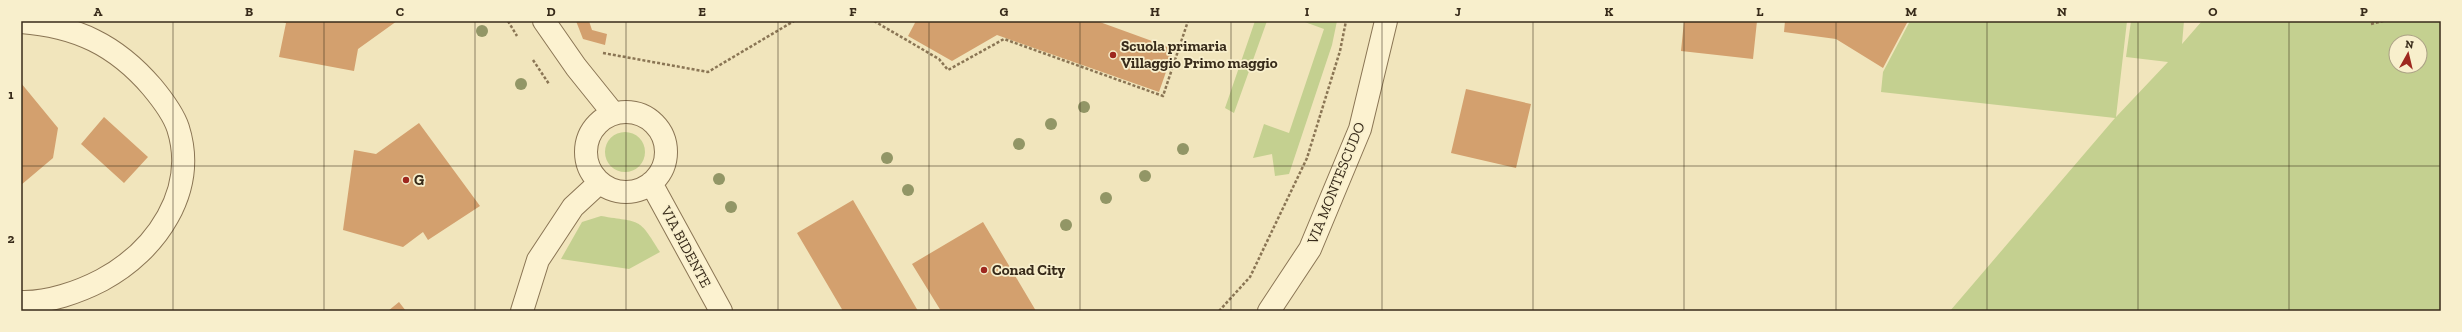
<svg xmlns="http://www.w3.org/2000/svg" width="2462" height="332" font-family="'Zilla Slab',serif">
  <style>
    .green { fill: #c4d090; fill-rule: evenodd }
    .building { fill: #d3a06e }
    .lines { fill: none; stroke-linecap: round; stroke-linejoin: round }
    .minor-casing { stroke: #8a7554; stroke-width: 24 }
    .path { stroke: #8a7554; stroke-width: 2.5; stroke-dasharray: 3 2; stroke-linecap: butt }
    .minor { stroke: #fcf2d0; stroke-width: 22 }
    .tree { fill: #929666 }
    .grid { fill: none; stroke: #382b1a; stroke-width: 1; stroke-opacity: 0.55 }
    .poi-dot { fill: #9e281f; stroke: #f8efcc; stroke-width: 1.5 }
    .labels { text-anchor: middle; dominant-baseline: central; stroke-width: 3.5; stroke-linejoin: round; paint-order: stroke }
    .poi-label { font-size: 15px; font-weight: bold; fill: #382b1a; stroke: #f8efcc; text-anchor: start }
    .street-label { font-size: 15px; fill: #382b1a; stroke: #f8efcc }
    .neatline { fill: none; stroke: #382b1a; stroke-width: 1.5 }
    .grid-label { font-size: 13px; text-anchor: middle; font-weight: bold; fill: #382b1a }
  </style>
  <rect width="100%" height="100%" fill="#f1e5bc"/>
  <path class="green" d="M 1255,21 L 1267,21 L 1234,113 L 1225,108 Z
    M 1302,21 L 1337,21 L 1332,45 L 1289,174 L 1275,176 L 1272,154 L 1253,158 L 1264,124 L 1289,133 L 1324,29 Z
    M 1910,21 L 2127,21 L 2116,117 L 2168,62 L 2126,57 L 2131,21 L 2184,21 L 2182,44 L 2202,21 L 2441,21 L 2441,311 L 1950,311 L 2115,118 L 1881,92 L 1883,72 ZM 2396,42 L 2420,42 L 2420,66 L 2396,66 Z
    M605 152a20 20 0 1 1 40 0a20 20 0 1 1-40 0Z
    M 601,216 C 641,223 638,216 660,252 L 629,269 L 561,259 L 582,222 Z"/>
  <path class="building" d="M 280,21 L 397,21 L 358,49 L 354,71 L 279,57 L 286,23 Z
    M 576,21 L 589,21 L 592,30 L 607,34 L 605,45 L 583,39 Z
    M 916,21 L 1097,21 L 1174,49 L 1159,92 L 997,35 L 952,61 L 908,36 Z
    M 1684,21 L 1757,21 L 1753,59 L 1681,51 Z
    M 1785,21 L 1908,21 L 1883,68 L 1836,39 L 1784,32 Z
    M 21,83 L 58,128 L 53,158 L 21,185 Z
    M 1466,89 L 1531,104 L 1516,168 L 1451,153 Z
    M 104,117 L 148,157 L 124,183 L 81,144 Z
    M 419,123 L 480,206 L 428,240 L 423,232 L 403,247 L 343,230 L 354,150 L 376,154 Z
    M 853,200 L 918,311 L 843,311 L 797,233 Z
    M 983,222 L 1020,284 L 1036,311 L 941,311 L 912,264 Z
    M 399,302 L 406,311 L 388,311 Z"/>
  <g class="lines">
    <g class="minor-casing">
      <path id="minor" d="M 544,21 L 576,67 L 613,113
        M 21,22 C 76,26 116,45 152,87 C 162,99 173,113 178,128 C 198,191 156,251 102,280 C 79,292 48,303 21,302
        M586 152a40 40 0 1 1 80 0a40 40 0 1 1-80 0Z
        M 651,183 L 721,311
        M 522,311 L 538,260 L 573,207 L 599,183
        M 1269,311 L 1310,249 L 1360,129 L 1386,21"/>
    </g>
    <path class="path" d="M 508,21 L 517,36
      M 874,21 L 939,59 L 948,70 L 1004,39 L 1163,96 L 1188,21
      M 2371,24 L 2383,21
      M 603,53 L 708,72 L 794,21
      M 533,60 L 549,84
      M 1219,311 L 1250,277 L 1307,158 L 1340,51 L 1346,21"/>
    <use href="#minor" class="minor"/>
  </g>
  <g class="tree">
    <circle cx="482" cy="31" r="6"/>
    <circle cx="521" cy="84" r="6"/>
    <circle cx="1084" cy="107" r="6"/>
    <circle cx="1051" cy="124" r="6"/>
    <circle cx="1019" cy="144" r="6"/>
    <circle cx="1183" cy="149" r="6"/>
    <circle cx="887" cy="158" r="6"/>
    <circle cx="1145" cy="176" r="6"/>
    <circle cx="719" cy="179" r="6"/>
    <circle cx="908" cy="190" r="6"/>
    <circle cx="1106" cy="198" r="6"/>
    <circle cx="731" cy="207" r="6"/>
    <circle cx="1066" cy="225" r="6"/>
  </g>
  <path class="grid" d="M 173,21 L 173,311M 324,21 L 324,311M 475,21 L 475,311M 626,21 L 626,311M 778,21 L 778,311M 929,21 L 929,311M 1080,21 L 1080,311M 1231,21 L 1231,311M 1382,21 L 1382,311M 1533,21 L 1533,311M 1684,21 L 1684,311M 1836,21 L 1836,311M 1987,21 L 1987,311M 2138,21 L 2138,311M 2289,21 L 2289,311M 21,166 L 2441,166"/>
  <g class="poi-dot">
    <circle cx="1113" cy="55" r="4"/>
    <circle cx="406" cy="180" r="4"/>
    <circle cx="984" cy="270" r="4"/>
  </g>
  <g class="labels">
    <g class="poi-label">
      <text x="1121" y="46">Scuola primaria<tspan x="1121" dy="17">Villaggio Primo maggio</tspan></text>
      <text x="414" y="180">G</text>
      <text x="992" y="270">Conad City</text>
    </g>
    <g class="street-label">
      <text transform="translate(1336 183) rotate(-68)">VIA MONTESCUDO</text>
      <text transform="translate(686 247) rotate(62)">VIA BIDENTE</text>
    </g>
  </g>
  <rect width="2462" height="332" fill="none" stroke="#f8efcc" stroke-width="44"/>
  <g transform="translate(2408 54) rotate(8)"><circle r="19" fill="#f8efcc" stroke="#aba185"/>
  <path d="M0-3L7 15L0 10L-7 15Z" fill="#9e281f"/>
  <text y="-6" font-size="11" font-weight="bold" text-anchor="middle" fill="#382b1a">N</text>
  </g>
  <rect x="22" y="22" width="2418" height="288" class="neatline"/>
  <g class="grid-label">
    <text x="98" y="16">A</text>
    <text x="249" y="16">B</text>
    <text x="400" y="16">C</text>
    <text x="551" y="16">D</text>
    <text x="702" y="16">E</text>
    <text x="853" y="16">F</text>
    <text x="1004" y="16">G</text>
    <text x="1155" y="16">H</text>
    <text x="1307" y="16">I</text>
    <text x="1458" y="16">J</text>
    <text x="1609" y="16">K</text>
    <text x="1760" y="16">L</text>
    <text x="1911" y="16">M</text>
    <text x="2062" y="16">N</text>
    <text x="2213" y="16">O</text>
    <text x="2364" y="16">P</text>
    <text x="11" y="99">1</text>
    <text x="11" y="243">2</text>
  </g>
</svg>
